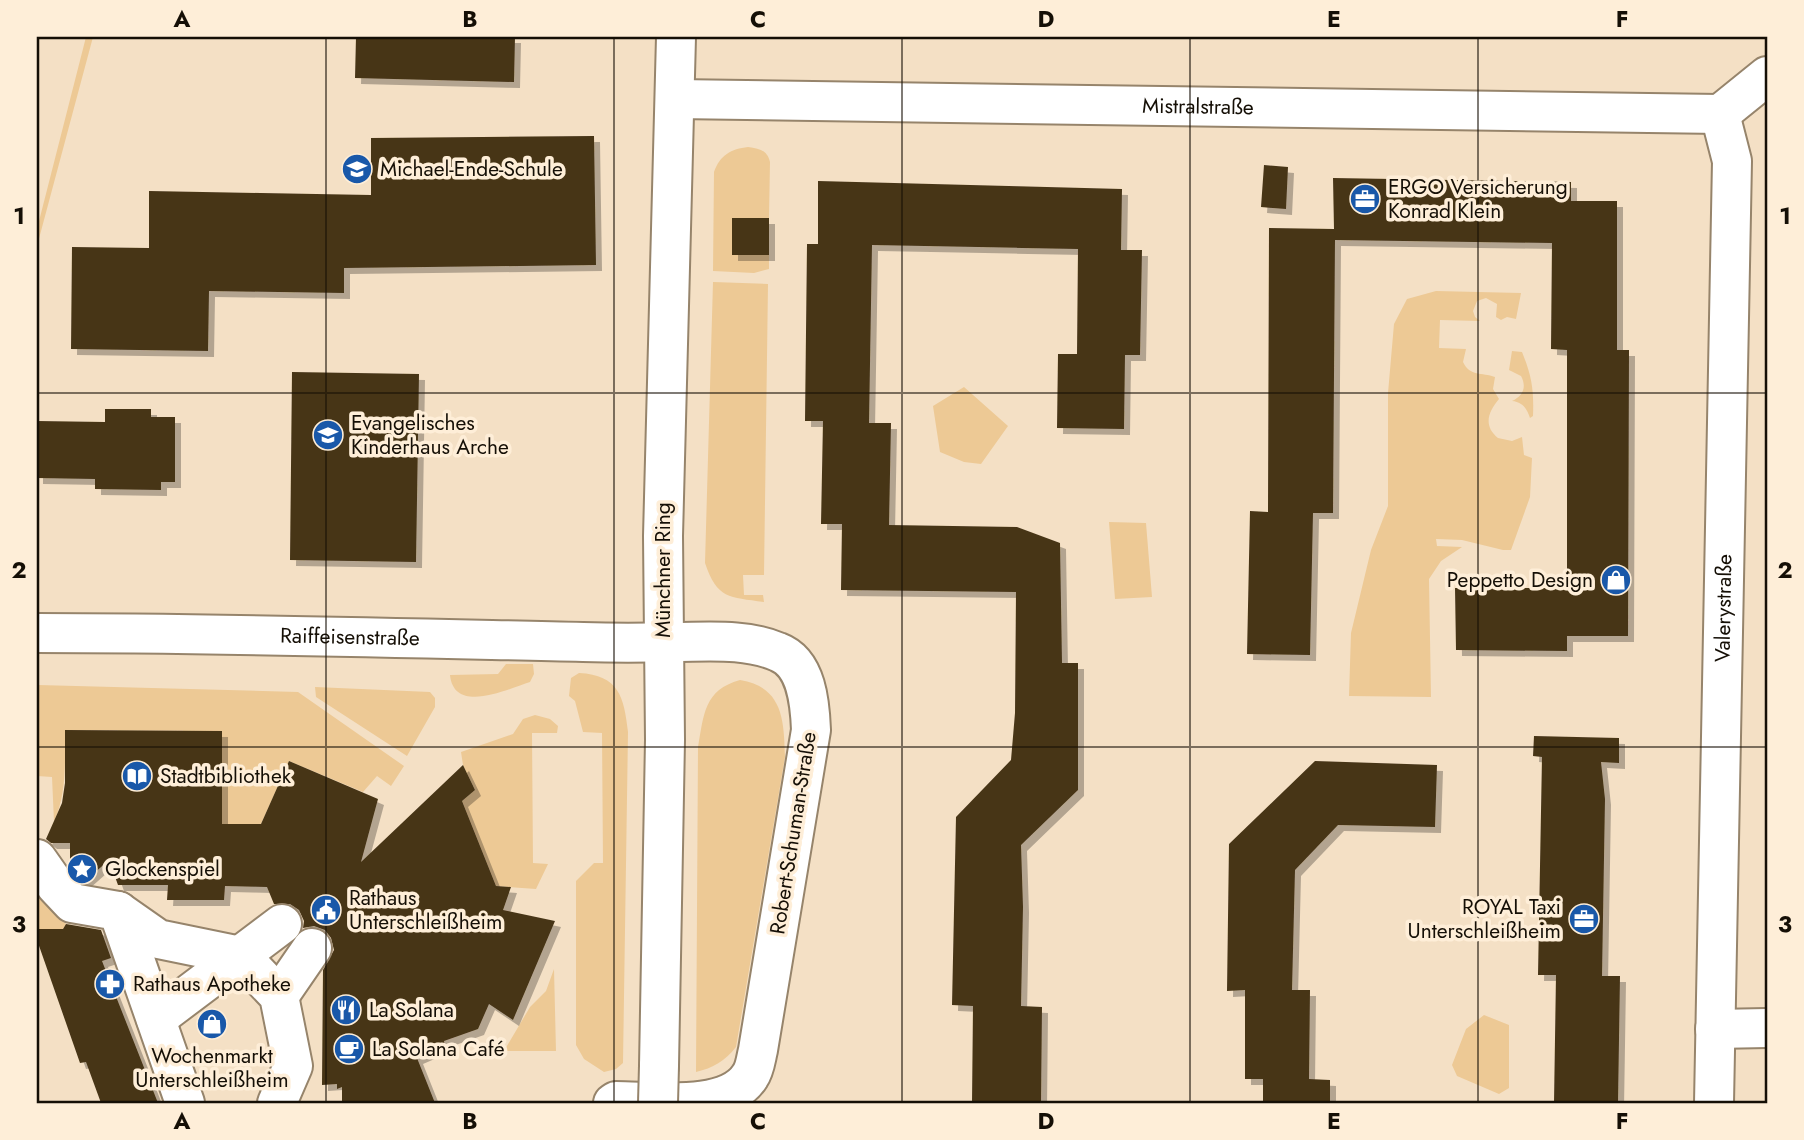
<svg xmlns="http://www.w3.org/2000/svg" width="1804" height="1140" font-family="Jost,sans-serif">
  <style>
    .green { fill: #edc995 }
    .building { fill: #473518; filter: url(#shadow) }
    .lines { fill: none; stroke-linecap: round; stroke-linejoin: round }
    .minor-casing { stroke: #96846b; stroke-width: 42 }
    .major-casing { stroke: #96846b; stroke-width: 42 }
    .minor { stroke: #fff; stroke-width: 38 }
    .major { stroke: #fff; stroke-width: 38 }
    .major-bridge-casing { stroke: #96846b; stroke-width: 42; stroke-linecap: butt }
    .major-bridge { stroke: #fff; stroke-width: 38 }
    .grid { fill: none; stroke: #150f06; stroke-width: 2; stroke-opacity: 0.55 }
    .labels { text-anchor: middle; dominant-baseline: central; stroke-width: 7; stroke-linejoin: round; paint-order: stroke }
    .street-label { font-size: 21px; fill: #150f06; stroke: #feeed8 }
    .poi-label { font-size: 21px; fill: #150f06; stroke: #feeed8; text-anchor: start }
    .neatline { fill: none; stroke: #150f06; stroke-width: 2.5 }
    .grid-label { font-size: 23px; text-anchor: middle; font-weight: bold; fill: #150f06 }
  </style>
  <defs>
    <filter id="shadow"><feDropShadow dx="6" dy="6" stdDeviation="0" flood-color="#0004"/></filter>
  </defs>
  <rect width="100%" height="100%" fill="#f4e0c5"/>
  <path class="green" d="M 86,37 L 93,37 L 37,246 L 37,229 Z
    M 748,147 C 760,149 767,150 770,162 L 769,218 L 732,218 L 733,255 L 769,255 L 769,269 L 754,273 L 713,271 L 714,172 C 720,155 731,149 748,147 Z
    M 713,282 L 768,284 L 764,575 L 743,575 L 744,595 L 763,595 L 764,602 C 729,597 717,599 705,563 Z
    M 1436,291 L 1521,293 L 1516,319 L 1507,317 L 1501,320 L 1496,317 L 1497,304 L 1486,298 L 1477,301 L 1473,311 L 1475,317 L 1480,321 L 1440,320 L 1439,348 L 1466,349 L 1463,362 C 1470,377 1482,372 1495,377 L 1493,389 L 1499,399 C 1488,412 1483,426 1498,438 L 1512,441 L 1522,437 L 1524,455 L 1532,458 L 1530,497 L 1511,550 L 1503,550 L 1462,540 L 1436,539 L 1437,546 L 1462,547 L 1441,561 L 1429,579 L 1431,697 L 1349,696 L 1351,633 L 1371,550 L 1388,506 L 1388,393 L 1394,324 L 1407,299 Z
    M 1512,351 L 1522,352 C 1532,377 1534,390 1533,416 L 1530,418 C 1527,409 1523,402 1512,401 C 1523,396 1527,387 1521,376 L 1509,370 Z
    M 964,387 L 1008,426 L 981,464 L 964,462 L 940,452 L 933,406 Z
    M 1109,522 L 1146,523 L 1152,597 L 1115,599 Z
    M 506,664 L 533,664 L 534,674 L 530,682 C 508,689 454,715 450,675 L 498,674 Z
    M 579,673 C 619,675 624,697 628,732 L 623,1063 L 616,1069 L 604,1072 L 584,1059 L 576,1045 L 576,881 L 594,863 L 603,863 L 602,733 L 583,732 L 575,701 L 569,696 L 571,678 Z
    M 740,680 C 783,687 784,720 785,757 L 736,1047 C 725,1061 713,1068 696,1072 L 698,747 C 704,714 704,690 740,680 Z
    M 38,685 L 298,692 L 404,766 L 391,786 L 377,776 L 363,792 L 289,761 L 261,824 L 222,824 L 222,731 L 65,730 C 65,762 67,792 54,822 L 52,777 L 37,776 Z
    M 315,687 L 430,692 L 435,698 L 435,707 L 407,756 L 316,697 Z
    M 535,715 L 550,719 L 558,726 L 557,733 L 532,733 L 533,863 L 548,864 L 536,889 L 496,886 L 462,801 L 475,790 L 463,765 L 461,752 L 513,734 L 523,719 Z
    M 37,898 L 42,898 L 66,924 L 63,929 L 37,929 Z
    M 554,969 L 556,1051 L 504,1051 L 530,1007 L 546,991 Z
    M 1484,1015 L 1509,1025 L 1509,1088 L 1499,1094 L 1457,1076 L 1452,1065 L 1466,1029 Z"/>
  <path class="building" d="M 356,37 L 515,37 L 514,82 L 355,78 Z
    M 594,136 L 596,265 L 344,268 L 344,293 L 209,291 L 208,351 L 71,349 L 72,247 L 149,248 L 149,191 L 371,195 L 371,138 Z
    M 1264,165 L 1288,167 L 1286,209 L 1261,207 Z
    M 1333,178 L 1571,182 L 1571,201 L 1617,201 L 1617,350 L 1629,350 L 1628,636 L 1567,636 L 1567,651 L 1456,650 L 1455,588 L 1567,588 L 1567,350 L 1551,349 L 1552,243 L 1335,240 L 1335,238 L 1333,513 L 1313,513 L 1310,655 L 1247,654 L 1250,511 L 1268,512 L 1269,228 L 1334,229 Z
    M 818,181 L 1122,189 L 1121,250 L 1142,250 L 1140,355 L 1125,355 L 1124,429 L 1057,428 L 1058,354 L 1077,354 L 1078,249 L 872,245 L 869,423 L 891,423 L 889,525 L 1017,527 L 1060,543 L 1062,663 L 1078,663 L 1078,790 L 1021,845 L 1023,907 L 1021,1006 L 1042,1007 L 1041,1103 L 972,1103 L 973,1006 L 952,1005 L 956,817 L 1011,760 L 1015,713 L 1016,592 L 841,590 L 842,524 L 821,524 L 823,421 L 805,421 L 807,244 L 818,244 Z
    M 732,218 L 769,218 L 769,255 L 732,255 Z
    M 292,372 L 419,374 L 416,562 L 290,560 Z
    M 105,409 L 151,409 L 151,417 L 175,417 L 175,482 L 161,482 L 161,490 L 95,489 L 95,479 L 37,478 L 37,421 L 105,422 Z
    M 65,730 L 222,731 L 222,824 L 261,824 L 289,761 L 378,799 L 361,862 L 463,765 L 475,790 L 462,801 L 496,886 L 511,887 L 503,910 L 555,921 L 513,1020 L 489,1004 L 478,1029 L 444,1041 L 445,1046 L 417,1058 L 435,1103 L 342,1103 L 342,1087 L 337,1089 L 337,1084 L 322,1085 L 323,970 L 334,950 L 331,938 L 325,930 L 314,926 L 303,928 L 304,921 L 299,910 L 290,904 L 274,904 L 267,887 L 225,886 L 224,900 L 167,900 L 168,885 L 118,885 L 109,860 L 83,883 L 70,868 L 70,843 L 51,843 L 46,839 L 62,803 L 65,783 Z
    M 1534,736 L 1619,738 L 1619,763 L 1601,762 L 1605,799 L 1602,976 L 1620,976 L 1618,1103 L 1554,1103 L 1556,975 L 1538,975 L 1542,757 L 1533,756 Z
    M 1315,761 L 1437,765 L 1435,827 L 1338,825 L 1295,870 L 1292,990 L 1310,990 L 1309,1079 L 1330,1080 L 1330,1103 L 1263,1103 L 1263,1079 L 1245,1079 L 1245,990 L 1227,991 L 1229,844 Z
    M 66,924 L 101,930 L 111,958 L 102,961 L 158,1103 L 101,1103 L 86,1062 L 80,1063 L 37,940 L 37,929 L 63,929 Z"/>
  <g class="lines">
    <g class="minor-casing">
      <g id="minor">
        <path id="s1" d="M 676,99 L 1720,114"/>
        <path d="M 1720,114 L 1767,76"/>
        <path id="s2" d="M 37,633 C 219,633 401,638 583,642 C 613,643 643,643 673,642 C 708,642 745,638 778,652 C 807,663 810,704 811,730 L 758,1050 C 756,1058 755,1069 750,1076 C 728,1112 654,1101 616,1101 L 613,1103"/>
        <path d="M 37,859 L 56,886 L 72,903 L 118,911 L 185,1103"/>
        <path d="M 118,911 L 158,939 L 241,956 L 279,996 L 293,1066 L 277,1103"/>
        <path d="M 279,996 L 312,948"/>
        <path d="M 156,1019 L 282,924"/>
        <path d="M 1715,1029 L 1767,1028"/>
        <path id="s3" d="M 1714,1103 L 1732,161 L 1720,114"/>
      </g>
    </g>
    <g class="major-casing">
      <path id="major" d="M 659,1066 L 665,740 L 663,536 L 676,37"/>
    </g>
    <use href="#minor" class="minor"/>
    <use href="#major" class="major"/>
    <g class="major-bridge-casing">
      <path id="major-bridge" d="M 658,1103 L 659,1066"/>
    </g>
    <use href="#major-bridge" class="major-bridge"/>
  </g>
  <path class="grid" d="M 326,37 L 326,1103M 614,37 L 614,1103M 902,37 L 902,1103M 1190,37 L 1190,1103M 1478,37 L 1478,1103M 37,393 L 1767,393M 37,747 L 1767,747"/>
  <defs>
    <g id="school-disc" transform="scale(1.575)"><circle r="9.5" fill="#1958a9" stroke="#feeed8"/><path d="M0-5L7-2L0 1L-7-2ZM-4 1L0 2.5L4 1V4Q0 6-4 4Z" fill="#fff"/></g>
    <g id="office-disc" transform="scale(1.575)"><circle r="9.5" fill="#1958a9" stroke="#feeed8"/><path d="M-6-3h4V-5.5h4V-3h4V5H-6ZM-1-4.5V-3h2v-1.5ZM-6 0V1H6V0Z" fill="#fff"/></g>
    <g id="shop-disc" transform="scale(1.575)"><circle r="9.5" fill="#1958a9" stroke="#feeed8"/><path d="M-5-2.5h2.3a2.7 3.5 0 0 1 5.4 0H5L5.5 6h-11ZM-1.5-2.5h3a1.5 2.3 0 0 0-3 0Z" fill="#fff"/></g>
    <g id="library-disc" transform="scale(1.575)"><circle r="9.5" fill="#1958a9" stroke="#feeed8"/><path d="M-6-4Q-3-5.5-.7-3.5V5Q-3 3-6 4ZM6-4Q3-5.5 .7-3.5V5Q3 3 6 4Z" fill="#fff"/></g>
    <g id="sight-disc" transform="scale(1.575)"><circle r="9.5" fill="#1958a9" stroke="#feeed8"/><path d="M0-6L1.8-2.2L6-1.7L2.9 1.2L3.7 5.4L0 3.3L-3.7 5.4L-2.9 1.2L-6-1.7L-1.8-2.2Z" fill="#fff"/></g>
    <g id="civic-disc" transform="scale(1.575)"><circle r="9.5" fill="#1958a9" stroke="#feeed8"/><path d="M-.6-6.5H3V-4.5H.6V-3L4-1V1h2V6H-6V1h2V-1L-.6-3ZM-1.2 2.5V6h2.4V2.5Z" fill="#fff"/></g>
    <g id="pharmacy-disc" transform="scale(1.575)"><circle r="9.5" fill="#1958a9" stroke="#feeed8"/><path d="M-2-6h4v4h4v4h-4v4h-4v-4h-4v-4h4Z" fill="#fff"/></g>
    <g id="restaurant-disc" transform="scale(1.575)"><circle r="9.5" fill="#1958a9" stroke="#feeed8"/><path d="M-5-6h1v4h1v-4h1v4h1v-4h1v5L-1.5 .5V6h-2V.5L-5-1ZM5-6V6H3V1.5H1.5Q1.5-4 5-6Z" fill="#fff"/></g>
    <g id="cafe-disc" transform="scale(1.575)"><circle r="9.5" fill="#1958a9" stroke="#feeed8"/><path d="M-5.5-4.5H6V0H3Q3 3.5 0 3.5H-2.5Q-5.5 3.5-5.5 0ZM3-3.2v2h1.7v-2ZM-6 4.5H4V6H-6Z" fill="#fff"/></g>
  </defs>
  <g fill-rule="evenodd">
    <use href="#school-disc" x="357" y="169"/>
    <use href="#office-disc" x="1365" y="199"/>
    <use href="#school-disc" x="328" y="435"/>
    <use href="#shop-disc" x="1616" y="580"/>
    <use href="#library-disc" x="137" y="776"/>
    <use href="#sight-disc" x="82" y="869"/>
    <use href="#civic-disc" x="326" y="910"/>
    <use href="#office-disc" x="1584" y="919"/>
    <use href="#pharmacy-disc" x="110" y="984"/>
    <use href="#restaurant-disc" x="346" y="1010"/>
    <use href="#shop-disc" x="212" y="1024"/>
    <use href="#cafe-disc" x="349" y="1049"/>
  </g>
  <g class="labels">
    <g class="street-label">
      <text stroke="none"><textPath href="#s1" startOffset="522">Mistralstraße</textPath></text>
      <text transform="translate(663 570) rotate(-90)">Münchner Ring</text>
      <text stroke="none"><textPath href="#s3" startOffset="495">Valerystraße</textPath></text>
      <text stroke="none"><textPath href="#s2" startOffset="313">Raiffeisenstraße</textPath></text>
      <text transform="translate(793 833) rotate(-81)">Robert-Schuman-Straße</text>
    </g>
    <g class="poi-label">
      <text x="380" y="169">Michael-Ende-Schule</text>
      <text x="1388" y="187">ERGO Versicherung<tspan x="1388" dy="24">Konrad Klein</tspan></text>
      <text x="351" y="423">Evangelisches<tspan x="351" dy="24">Kinderhaus Arche</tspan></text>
      <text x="1593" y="580" text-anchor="end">Peppetto Design</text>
      <text x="160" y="776">Stadtbibliothek</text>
      <text x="105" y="869">Glockenspiel</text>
      <text x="349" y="898">Rathaus<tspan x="349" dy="24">Unterschleißheim</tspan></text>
      <text x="1561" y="907" text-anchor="end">ROYAL Taxi<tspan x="1561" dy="24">Unterschleißheim</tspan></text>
      <text x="133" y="984">Rathaus Apotheke</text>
      <text x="369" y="1010">La Solana</text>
      <text x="372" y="1049">La Solana Café</text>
      <text x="212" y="1056" text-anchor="middle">Wochenmarkt<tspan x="212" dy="24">Unterschleißheim</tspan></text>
    </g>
  </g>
  <rect width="1804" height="1140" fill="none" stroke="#feeed8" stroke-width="77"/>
  <rect x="38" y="38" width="1728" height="1064" class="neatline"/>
  <g class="grid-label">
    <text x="182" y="27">A</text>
    <text x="470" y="27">B</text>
    <text x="758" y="27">C</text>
    <text x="1046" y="27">D</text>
    <text x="1334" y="27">E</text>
    <text x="1622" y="27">F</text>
    <text x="19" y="224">1</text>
    <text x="1785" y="224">1</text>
    <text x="19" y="578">2</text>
    <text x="1785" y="578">2</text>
    <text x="19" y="932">3</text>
    <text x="1785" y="932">3</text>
    <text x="182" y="1129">A</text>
    <text x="470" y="1129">B</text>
    <text x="758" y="1129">C</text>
    <text x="1046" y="1129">D</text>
    <text x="1334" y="1129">E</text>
    <text x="1622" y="1129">F</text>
  </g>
</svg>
